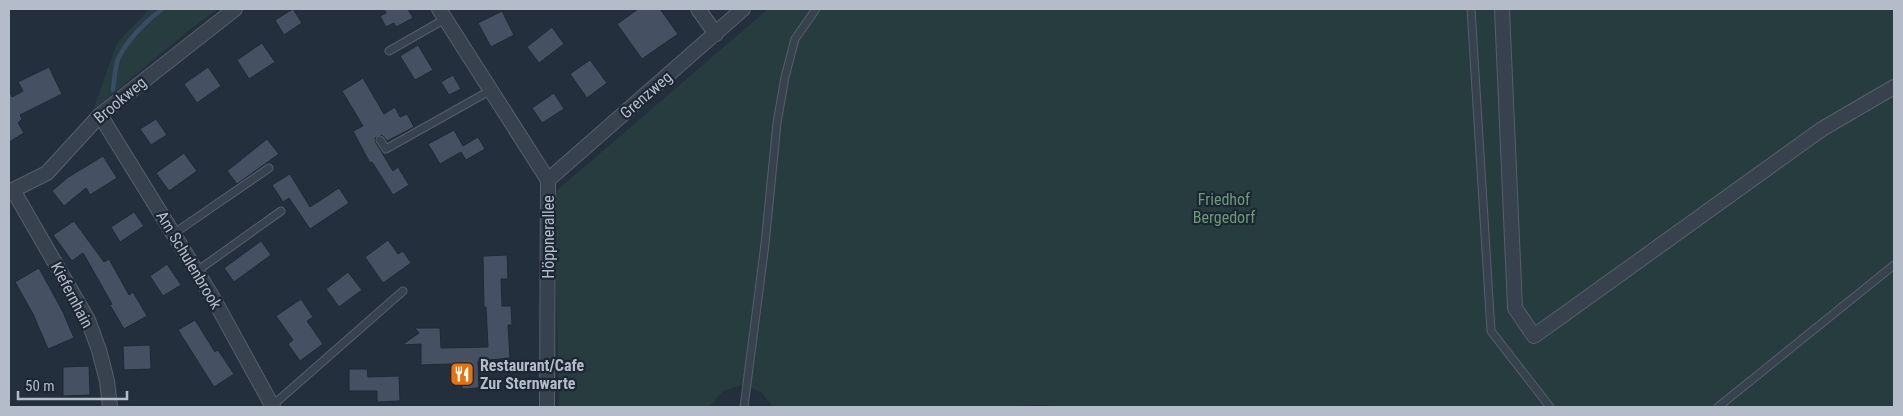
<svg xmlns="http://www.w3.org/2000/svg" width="1903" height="416" font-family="'Roboto Condensed',sans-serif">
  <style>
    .green { fill: #263c3f }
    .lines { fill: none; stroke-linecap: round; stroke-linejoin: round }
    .stream { stroke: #394c67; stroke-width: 4.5 }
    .building { fill: #455162; stroke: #1f2835 }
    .service-casing { stroke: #565f6c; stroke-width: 9 }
    .minor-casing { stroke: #565f6c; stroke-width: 16 }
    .service { stroke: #38414e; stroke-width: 7 }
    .minor { stroke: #38414e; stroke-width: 14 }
    .labels { text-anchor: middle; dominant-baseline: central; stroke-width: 4.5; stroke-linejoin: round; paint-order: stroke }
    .street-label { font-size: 16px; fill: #b4bcc9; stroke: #1d2633 }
    .park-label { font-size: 16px; fill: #6b9a76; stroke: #1d2633 }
    .poi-label { font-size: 16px; font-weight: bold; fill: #b4bcc9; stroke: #1d2633; text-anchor: start }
  </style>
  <rect width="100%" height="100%" fill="#242f3e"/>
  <path class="green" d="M 149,9 L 218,9 L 193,27 L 93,110 L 117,43 Z
    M 768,9 L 1894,9 L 1894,407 L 1076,407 L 1041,405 L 973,407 L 773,407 L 762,393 L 744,384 L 723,391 L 709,407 L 559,407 L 554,193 Z"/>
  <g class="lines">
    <path class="stream" d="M 113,90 C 114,81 115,68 118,59 C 127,40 146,21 162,9"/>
  </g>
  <path class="building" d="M 293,9 L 302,23 L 284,35 L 275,20 Z
    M 384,9 L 408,9 L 413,18 L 396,27 L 394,23 L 386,27 L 380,16 L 386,13 Z
    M 638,9 L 660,9 L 678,34 L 642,59 L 617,24 Z
    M 502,11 L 514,35 L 491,47 L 478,23 Z
    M 552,27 L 564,44 L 539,63 L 527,47 Z
    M 262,43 L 275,62 L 249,79 L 237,60 Z
    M 418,45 L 433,70 L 415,80 L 400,56 Z
    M 590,60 L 607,83 L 587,98 L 570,74 Z
    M 49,67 L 62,94 L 20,115 L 22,119 L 18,123 L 24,133 L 9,142 L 9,89 L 12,97 L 23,91 L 18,82 Z
    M 208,67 L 221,86 L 197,103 L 184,84 Z
    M 453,75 L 461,89 L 449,95 L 441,82 Z
    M 363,78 L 384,114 L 395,107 L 400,117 L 407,114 L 414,127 L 387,141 L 382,135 L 375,138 L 376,143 L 393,171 L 398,167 L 409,185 L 393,195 L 372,162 L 370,163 L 353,131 L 363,126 L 342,91 Z
    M 554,93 L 564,109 L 542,123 L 532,108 Z
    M 156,119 L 167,135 L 151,145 L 140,129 Z
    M 454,130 L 463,146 L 478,137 L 485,149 L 466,160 L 461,152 L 440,164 L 428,144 Z
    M 267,139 L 279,154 L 237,184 L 227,171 Z
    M 184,153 L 197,171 L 169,191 L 156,173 Z
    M 103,156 L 117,178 L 90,195 L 86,188 L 64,206 L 52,191 L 67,178 Z
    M 290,174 L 310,207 L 339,188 L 349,203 L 310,229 L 289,198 L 283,202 L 272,185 Z
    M 134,212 L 144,226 L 120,242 L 111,227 Z
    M 74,221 L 104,262 L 109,259 L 129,295 L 133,292 L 147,316 L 124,329 L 110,305 L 112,304 L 83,253 L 72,261 L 53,235 Z
    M 388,240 L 398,254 L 403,251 L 411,263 L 383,283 L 365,257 Z
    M 261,241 L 271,255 L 234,282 L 224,268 Z
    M 507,255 L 508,279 L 501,279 L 502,306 L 511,306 L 512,325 L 508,325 L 510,358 L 478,361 L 479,388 L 462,389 L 462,379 L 452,380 L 451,364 L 421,365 L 421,344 L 402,345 L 419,333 L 415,328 L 440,328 L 441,348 L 488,347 L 486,307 L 484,307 L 483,256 Z
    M 167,264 L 181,285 L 163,296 L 150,276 Z
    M 39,268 L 63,312 L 74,338 L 48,349 L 33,314 L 15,282 Z
    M 348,272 L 362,290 L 339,307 L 326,289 Z
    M 301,299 L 313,317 L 307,321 L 323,344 L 300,361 L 288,344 L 293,340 L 276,316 Z
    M 195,320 L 215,352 L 218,350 L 234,374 L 214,387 L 178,330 Z
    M 150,345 L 151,369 L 124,370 L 123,346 Z
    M 89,366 L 90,395 L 63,396 L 63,367 Z
    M 349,369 L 367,369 L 368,377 L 399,376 L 400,401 L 377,402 L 377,391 L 349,391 Z"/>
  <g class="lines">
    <g class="service-casing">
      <path id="service" d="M 1471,9 L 1491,331 L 1550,407
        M 389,51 L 445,19
        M 380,140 L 386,149 L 491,90
        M 173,234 L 269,168
        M 197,271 L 281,211
        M 273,405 L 403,291
        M 744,407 L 765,244 L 777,123 L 785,77 L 795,39 L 816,9
        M 1718,407 L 1894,265"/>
    </g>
    <g class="minor-casing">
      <path id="minor" d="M 439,9 L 548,180 L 547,407
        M 698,9 L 716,34
        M 1502,9 L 1515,308 L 1534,336 L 1822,129 L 1894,87
        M 100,115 L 213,298 L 273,407
        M 548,180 L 743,9
        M 13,190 L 88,320 L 99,350 L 107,381 L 110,407
        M 9,192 L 47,173 L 100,115 L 235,9"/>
    </g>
    <use href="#service" class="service"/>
    <use href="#minor" class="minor"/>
  </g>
  <defs>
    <g id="restaurant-square" transform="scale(1.25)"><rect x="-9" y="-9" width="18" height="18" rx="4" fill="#e8710a" stroke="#1d2633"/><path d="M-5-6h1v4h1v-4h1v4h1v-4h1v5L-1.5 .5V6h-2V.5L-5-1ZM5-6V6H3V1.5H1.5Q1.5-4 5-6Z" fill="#fff"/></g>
  </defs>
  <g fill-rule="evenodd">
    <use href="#restaurant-square" x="462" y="374"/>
  </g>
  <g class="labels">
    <g class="street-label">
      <text transform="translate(646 95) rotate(-41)">Grenzweg</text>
      <text transform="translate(120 100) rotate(-40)">Brookweg</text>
      <text transform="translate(548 237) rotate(-90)">Höppnerallee</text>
      <text transform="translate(189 260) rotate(59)">Am Schulenbrook</text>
      <text transform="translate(72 295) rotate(62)">Kiefernhain</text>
    </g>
    <g class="park-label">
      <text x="1224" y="199">Friedhof<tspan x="1224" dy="18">Bergedorf</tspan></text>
    </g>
    <g class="poi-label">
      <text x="480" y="365">Restaurant/Cafe<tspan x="480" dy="18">Zur Sternwarte</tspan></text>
    </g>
  </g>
  <rect width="1903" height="416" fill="none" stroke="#b4bcc9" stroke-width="20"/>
  <path d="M18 391v8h109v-8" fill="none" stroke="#b4bcc9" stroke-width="2.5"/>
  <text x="25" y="391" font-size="15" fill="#b4bcc9" stroke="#1d2633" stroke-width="4" paint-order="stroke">50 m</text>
</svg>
